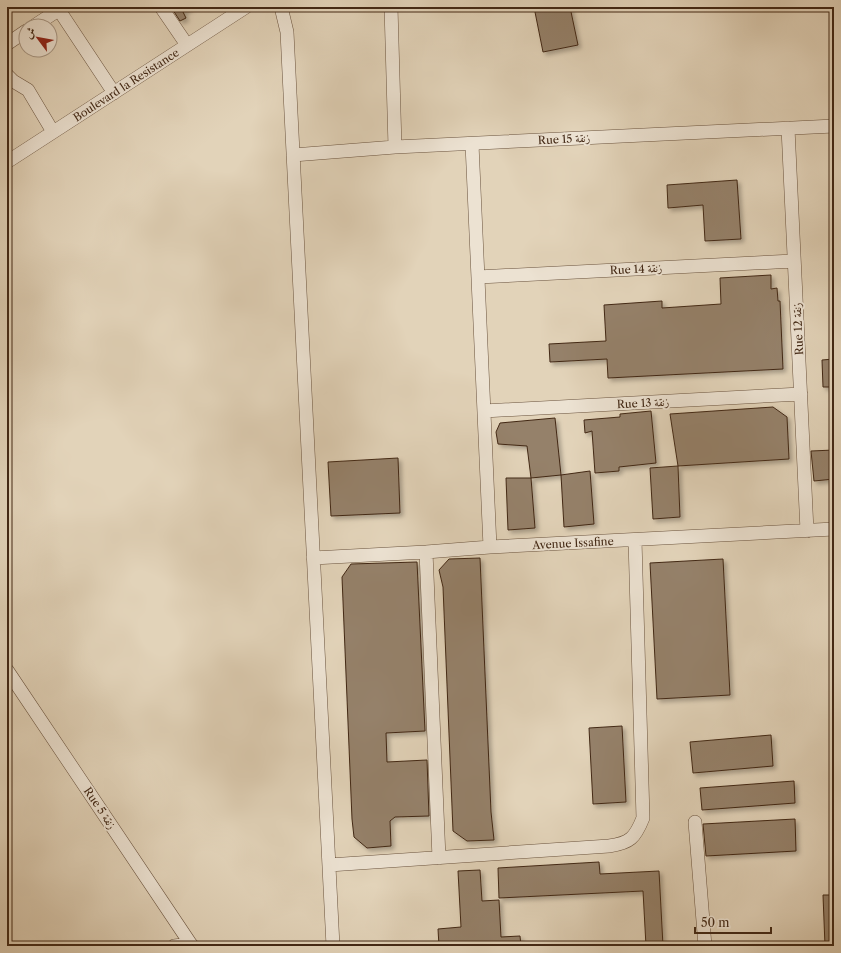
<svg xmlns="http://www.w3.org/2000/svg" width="841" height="953" font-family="'Libre Caslon Text',Amiri,serif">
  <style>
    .building { fill: #95816a; stroke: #422815; filter: url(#shadow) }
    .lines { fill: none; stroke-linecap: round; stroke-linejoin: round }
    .minor-casing { stroke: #6a533e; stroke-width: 14 }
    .minor { stroke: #ece2d2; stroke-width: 13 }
    .labels { text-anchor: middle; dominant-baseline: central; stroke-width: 3.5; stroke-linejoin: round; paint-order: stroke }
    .street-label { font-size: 11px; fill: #422815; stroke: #ece2d2 }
  </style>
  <defs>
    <filter id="shadow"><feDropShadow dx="3" dy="3" stdDeviation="2" flood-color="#0004"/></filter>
  </defs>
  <rect width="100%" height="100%" fill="#e2d3b9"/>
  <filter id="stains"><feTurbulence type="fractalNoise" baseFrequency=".005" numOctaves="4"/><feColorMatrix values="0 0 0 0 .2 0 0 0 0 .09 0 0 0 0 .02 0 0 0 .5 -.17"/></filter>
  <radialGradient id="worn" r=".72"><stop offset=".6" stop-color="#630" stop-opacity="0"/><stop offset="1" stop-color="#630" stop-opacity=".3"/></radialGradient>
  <path class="building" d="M 171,7 L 191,7 L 183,12 L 186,18 L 180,21 Z
    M 534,7 L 570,7 L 578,45 L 543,52 Z
    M 737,180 L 741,239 L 705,241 L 703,205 L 668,208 L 667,185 Z
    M 771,275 L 771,289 L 777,288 L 778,301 L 780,301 L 783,369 L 608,378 L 607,359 L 550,362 L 549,344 L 606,341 L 604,305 L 662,301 L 662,308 L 721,304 L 720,278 Z
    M 834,359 L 834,387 L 823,387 L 822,360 Z
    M 773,407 L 787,417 L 789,459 L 678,466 L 670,414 Z
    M 651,411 L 656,463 L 619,467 L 619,471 L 595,473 L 592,431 L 585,433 L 584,420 L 620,417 L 620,414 Z
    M 555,418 L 561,475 L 531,478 L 527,446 L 498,444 L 496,432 L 500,423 Z
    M 834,450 L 834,479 L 814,481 L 811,451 Z
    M 398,458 L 400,513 L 331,516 L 328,462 Z
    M 678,466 L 680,517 L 653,519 L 650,468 Z
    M 590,471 L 594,524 L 564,527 L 561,475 Z
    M 506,478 L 531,478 L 535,528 L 508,530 Z
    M 480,558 L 491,812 L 494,840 L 467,841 L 453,831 L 443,587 L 439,570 L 449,559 Z
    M 723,559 L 730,695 L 657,699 L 650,563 Z
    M 417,562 L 425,731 L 386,733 L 387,762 L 427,760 L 429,816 L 395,817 L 390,821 L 391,846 L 367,848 L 354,837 L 352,819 L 342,577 L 351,564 Z
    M 622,726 L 626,802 L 593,804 L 589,728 Z
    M 771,735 L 773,766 L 693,773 L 690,742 Z
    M 794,781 L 795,803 L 702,810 L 700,788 Z
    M 795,819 L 796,851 L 706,856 L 703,824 Z
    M 599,862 L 600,874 L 659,871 L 663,946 L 646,946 L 643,891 L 499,898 L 498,868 Z
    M 480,870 L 482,901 L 499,900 L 501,937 L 520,936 L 521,946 L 439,946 L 438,929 L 461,927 L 458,871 Z
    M 823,895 L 834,895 L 834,946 L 825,946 Z"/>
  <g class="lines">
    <g class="minor-casing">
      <path id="minor" d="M 161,7 L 187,45
        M 281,7 L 287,32 L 290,93 L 333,946
        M 391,7 L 395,147
        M 59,10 L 114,93
        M 34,26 L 63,7
        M 7,44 L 26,31
        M 7,75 L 13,81 L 28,90 L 53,132
        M 788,128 L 807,531
        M 472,144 L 490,547
        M 293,155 L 395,147 L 834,126
        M 7,162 L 246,7
        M 478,277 L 794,261
        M 484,411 L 801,394
        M 426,552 L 439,858
        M 313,558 L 426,552 L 490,547 L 834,529
        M 7,670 L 192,946
        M 695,822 L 705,946
        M 329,865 L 609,846 C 630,843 635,838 643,818 L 635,540
        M 174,946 L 191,944"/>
    </g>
    <use href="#minor" class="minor"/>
  </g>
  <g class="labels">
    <g class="street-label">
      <text transform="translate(126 85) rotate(-33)">Boulevard la Resistance</text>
      <text transform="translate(564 139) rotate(-3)">Rue 15 زنقة</text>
      <text transform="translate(636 269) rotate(-3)">Rue 14 زنقة</text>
      <text transform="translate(798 329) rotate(-93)">Rue 12 زنقة</text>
      <text transform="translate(643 403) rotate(-3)">Rue 13 زنقة</text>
      <text transform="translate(573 543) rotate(-3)">Avenue Issafine</text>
      <text transform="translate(100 808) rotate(56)">Rue 5 زنقة</text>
    </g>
  </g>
  <rect width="841" height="953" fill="none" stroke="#e2d3b9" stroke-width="24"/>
  <rect x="8" y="8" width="825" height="937" fill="none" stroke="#422815" stroke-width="2"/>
  <rect x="12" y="12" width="817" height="929" fill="none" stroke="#422815"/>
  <g transform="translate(38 38) rotate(302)"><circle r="19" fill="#ece2d2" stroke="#a89886"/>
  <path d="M0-3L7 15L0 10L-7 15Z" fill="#8f2418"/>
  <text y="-6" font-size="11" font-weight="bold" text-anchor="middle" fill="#422815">ش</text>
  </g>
  <path d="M695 927v6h76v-6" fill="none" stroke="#422815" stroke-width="2"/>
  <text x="701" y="927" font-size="12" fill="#422815" stroke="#ece2d2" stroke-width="3" paint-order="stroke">50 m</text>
  <rect width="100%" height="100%" filter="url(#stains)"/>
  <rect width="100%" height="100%" fill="url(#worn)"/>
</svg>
